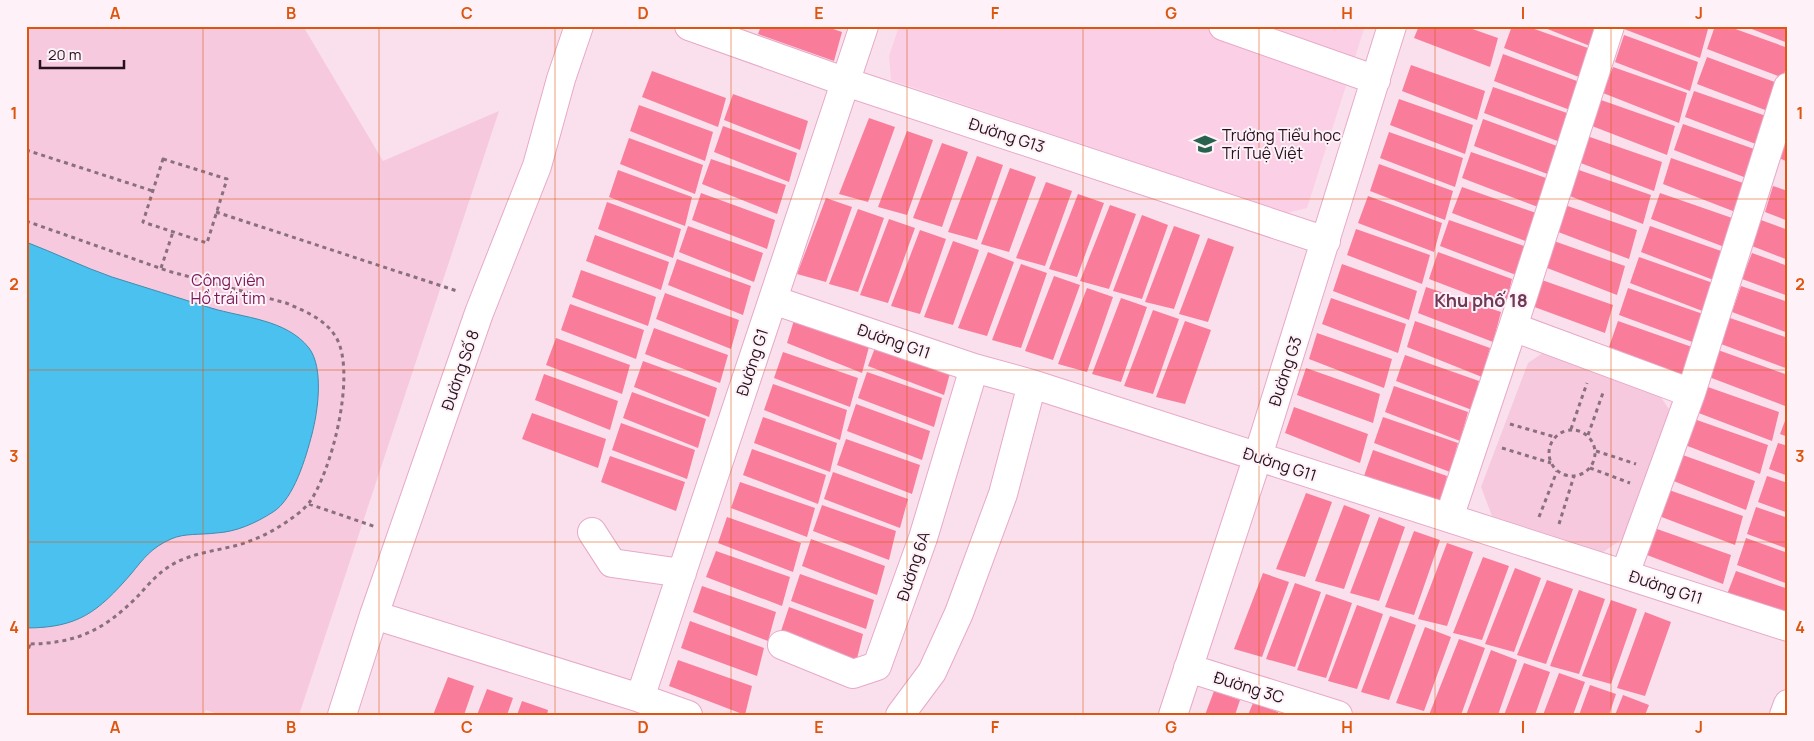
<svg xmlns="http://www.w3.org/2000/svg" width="1814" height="741" font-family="Manrope,sans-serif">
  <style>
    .built { fill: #fbcfe5 }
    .green { fill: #f6c9df }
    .water { fill: #4ac1ee; stroke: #408caf }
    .building { fill: #f97d9a }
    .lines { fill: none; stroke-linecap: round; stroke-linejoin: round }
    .minor-casing { stroke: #e7a9c9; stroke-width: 30 }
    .path { stroke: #88707c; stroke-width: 3; stroke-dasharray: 4 4; stroke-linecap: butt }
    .minor { stroke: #fff; stroke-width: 28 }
    .grid { fill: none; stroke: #de550d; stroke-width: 1; stroke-opacity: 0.55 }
    .labels { text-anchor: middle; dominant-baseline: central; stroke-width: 4; stroke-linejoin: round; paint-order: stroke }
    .street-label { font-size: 16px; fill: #27111d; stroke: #fef1f7 }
    .poi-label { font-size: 16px; fill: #27111d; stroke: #fef1f7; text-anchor: start }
    .park-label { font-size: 16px; fill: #7a1857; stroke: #fef1f7 }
    .neighbourhood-label { font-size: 18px; font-weight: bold; fill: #6e3a57; stroke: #fef1f7 }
    .neatline { fill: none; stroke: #de550d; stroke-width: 2 }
    .grid-label { font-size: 16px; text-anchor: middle; font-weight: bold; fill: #de550d }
  </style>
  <rect width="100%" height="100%" fill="#fae0ec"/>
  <path class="built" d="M 899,26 L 1365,26 L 1307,208 L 1286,213 L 891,80 L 889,56 Z"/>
  <path class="green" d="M 26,26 L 303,26 L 383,161 L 499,111 L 299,715 L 220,715 L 206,710 L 204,715 L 26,714 Z
    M 1544,352 L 1559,352 L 1660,396 L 1669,409 L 1666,429 L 1624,538 L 1603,552 L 1492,516 L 1481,487 L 1528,363 Z"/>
  <path class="water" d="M 26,242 C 55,253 83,267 112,277 C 145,287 178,298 211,308 C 244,318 286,319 309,348 C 324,368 318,411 312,434 C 306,457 294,499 273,512 C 256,523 236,532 216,533 C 201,535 184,533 171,539 C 151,548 144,558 131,574 C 98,612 78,628 26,628 Z"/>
  <path class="building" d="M 761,26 L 824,26 L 842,32 L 834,61 L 758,34 Z
    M 1419,26 L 1464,26 L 1498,38 L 1490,67 L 1414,38 Z
    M 1512,26 L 1526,26 L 1588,48 L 1579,77 L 1504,48 Z
    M 1540,26 L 1595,26 L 1590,46 Z
    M 1625,26 L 1700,26 L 1708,29 L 1700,58 L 1624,29 Z
    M 1715,26 L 1727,26 L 1788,48 L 1788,60 L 1783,78 L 1707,49 Z
    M 1744,26 L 1788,26 L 1788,43 Z
    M 1624,35 L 1698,62 L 1690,91 L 1615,62 Z
    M 1503,54 L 1577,81 L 1570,110 L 1494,81 Z
    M 1707,57 L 1780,84 L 1773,113 L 1697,84 Z
    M 1411,65 L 1485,91 L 1477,120 L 1402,91 Z
    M 1613,67 L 1687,93 L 1679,123 L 1603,93 Z
    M 652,71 L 726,98 L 718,127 L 642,97 Z
    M 1493,87 L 1567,113 L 1560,142 L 1484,113 Z
    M 1694,91 L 1769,117 L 1761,146 L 1685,117 Z
    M 733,94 L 808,121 L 800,150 L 724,120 Z
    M 1399,99 L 1473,125 L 1465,154 L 1390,125 Z
    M 1601,100 L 1675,126 L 1667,155 L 1592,126 Z
    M 639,105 L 713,132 L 705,161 L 630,131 Z
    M 869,118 L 895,127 L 868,202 L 839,194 Z
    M 1483,119 L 1557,146 L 1550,175 L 1474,146 Z
    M 1683,124 L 1757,150 L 1749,179 L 1674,150 Z
    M 723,126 L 797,153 L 789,182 L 714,152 Z
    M 907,131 L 933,140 L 907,215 L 878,207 Z
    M 1389,132 L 1463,158 L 1455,187 L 1380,158 Z
    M 1788,134 L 1788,162 L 1779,158 Z
    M 1587,136 L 1662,162 L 1654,191 L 1578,162 Z
    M 629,138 L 703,165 L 695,194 L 620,164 Z
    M 942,143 L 968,152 L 942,227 L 913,218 Z
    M 1471,152 L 1546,178 L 1538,207 L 1462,178 Z
    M 977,156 L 1003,165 L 977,240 L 948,232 Z
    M 1671,158 L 1746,184 L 1738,213 L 1663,184 Z
    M 711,159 L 786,185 L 777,214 L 702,184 Z
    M 1379,164 L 1453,191 L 1445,220 L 1370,191 Z
    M 1010,168 L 1036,177 L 1009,252 L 981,244 Z
    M 1576,169 L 1651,195 L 1643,224 L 1567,195 Z
    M 618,170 L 692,197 L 685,226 L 609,197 Z
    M 1046,182 L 1072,191 L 1045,266 L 1016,258 Z
    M 1773,186 L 1788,191 L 1788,221 L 1765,212 Z
    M 1462,187 L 1536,213 L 1528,242 L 1452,213 Z
    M 701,193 L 775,220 L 767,249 L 692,220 Z
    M 1660,193 L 1735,219 L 1727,248 L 1651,219 Z
    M 1078,194 L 1104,203 L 1077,277 L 1049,269 Z
    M 1368,196 L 1442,223 L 1434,252 L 1358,223 Z
    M 826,198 L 852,207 L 826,282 L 797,274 Z
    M 607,202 L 681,229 L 673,258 L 598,229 Z
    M 1562,204 L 1637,230 L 1629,259 L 1553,230 Z
    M 1110,205 L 1136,214 L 1109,289 L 1080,281 Z
    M 858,209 L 884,218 L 858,292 L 829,284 Z
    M 1142,215 L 1168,225 L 1142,299 L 1113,291 Z
    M 889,219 L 915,228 L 888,303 L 860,295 Z
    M 1449,220 L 1524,246 L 1516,275 L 1440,246 Z
    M 1761,220 L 1788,230 L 1788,260 L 1752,246 Z
    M 688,226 L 763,253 L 754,282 L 679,252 Z
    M 1174,226 L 1200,235 L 1174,309 L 1145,302 Z
    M 1650,226 L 1724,252 L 1716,281 L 1641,252 Z
    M 1356,229 L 1430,255 L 1422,284 L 1347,255 Z
    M 920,230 L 946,239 L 920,314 L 891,306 Z
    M 595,235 L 669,262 L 661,290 L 586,261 Z
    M 1208,238 L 1234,247 L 1208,322 L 1179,314 Z
    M 1551,240 L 1625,266 L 1617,295 L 1542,266 Z
    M 953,241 L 979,250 L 953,325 L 924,317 Z
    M 988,252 L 1014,262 L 987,336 L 958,328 Z
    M 1438,252 L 1512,279 L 1505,308 L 1429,279 Z
    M 1752,253 L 1788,266 L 1788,296 L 1742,279 Z
    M 1639,257 L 1713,283 L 1705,312 L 1630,283 Z
    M 677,259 L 751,286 L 743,315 L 668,285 Z
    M 1021,264 L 1047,273 L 1021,348 L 992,340 Z
    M 1342,264 L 1417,291 L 1409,320 L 1333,291 Z
    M 581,270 L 656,297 L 648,326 L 572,297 Z
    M 1054,276 L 1080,285 L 1053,360 L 1025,351 Z
    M 1539,279 L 1613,305 L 1605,333 L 1529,305 Z
    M 1741,286 L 1788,302 L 1788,333 L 1732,312 Z
    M 1426,287 L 1501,312 L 1493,342 L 1418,313 Z
    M 1087,288 L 1113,297 L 1087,372 L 1058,364 Z
    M 1628,288 L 1703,314 L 1695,343 L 1619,315 Z
    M 665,293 L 739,320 L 731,349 L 656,319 Z
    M 1121,298 L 1147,307 L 1121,382 L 1092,374 Z
    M 1331,298 L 1406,324 L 1398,353 L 1322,324 Z
    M 570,304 L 644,330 L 636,359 L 561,330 Z
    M 1153,310 L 1179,319 L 1153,394 L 1124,386 Z
    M 795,317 L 870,343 L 862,373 L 787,343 Z
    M 1730,318 L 1788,338 L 1788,369 L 1721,344 Z
    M 1185,321 L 1211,330 L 1185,404 L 1156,397 Z
    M 1415,321 L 1490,348 L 1482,377 L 1407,347 Z
    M 1618,321 L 1692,347 L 1685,376 L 1609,347 Z
    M 654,328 L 728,355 L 720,383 L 645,354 Z
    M 1317,333 L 1392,359 L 1384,388 L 1309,359 Z
    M 556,338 L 630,365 L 622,394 L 546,365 Z
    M 878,340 L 952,366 L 944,395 L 868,366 Z
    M 1718,350 L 1788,375 L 1788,396 L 1785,406 L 1709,377 Z
    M 783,352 L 858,378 L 850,407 L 774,378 Z
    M 1405,355 L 1479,381 L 1472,410 L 1396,381 Z
    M 643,361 L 717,388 L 709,417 L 634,387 Z
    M 1306,368 L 1380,394 L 1373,423 L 1297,395 Z
    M 867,372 L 942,398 L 934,427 L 858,398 Z
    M 544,374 L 618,401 L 610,430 L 535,400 Z
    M 773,384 L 847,410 L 840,440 L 764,410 Z
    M 1394,386 L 1468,412 L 1460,441 L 1385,412 Z
    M 1705,386 L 1779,412 L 1772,441 L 1696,412 Z
    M 632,392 L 706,419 L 698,448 L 623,418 Z
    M 856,404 L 930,431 L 922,460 L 847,431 Z
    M 1294,407 L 1368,434 L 1360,463 L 1285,433 Z
    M 532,413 L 606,439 L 598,468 L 522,439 Z
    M 1788,413 L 1788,437 L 1780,434 Z
    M 763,417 L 837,443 L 830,472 L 754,443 Z
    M 1383,417 L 1458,443 L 1450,472 L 1374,443 Z
    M 1694,419 L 1768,445 L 1760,474 L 1685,445 Z
    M 621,423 L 695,450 L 687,479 L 612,450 Z
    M 846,439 L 920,465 L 912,494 L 837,465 Z
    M 1778,443 L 1788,446 L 1788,476 L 1769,469 Z
    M 752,449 L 826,475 L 818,504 L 743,475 Z
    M 1373,450 L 1447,476 L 1440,505 L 1364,476 Z
    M 1680,454 L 1755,481 L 1746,510 L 1671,480 Z
    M 610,456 L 685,482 L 676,511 L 601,482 Z
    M 833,472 L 908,499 L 900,528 L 824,499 Z
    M 1767,476 L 1788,483 L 1788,513 L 1758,502 Z
    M 740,482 L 815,508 L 807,537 L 731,508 Z
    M 1669,490 L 1743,516 L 1735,545 L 1659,516 Z
    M 1306,493 L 1332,502 L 1305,577 L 1276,569 Z
    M 822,505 L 896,531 L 889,560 L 813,531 Z
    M 1344,505 L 1370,515 L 1344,589 L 1315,581 Z
    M 1756,507 L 1788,518 L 1788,549 L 1747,534 Z
    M 727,517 L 801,543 L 793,572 L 718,543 Z
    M 1379,517 L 1405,527 L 1379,601 L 1350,593 Z
    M 1657,529 L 1731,555 L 1723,584 L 1647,555 Z
    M 1414,531 L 1440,540 L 1414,615 L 1385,607 Z
    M 1746,538 L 1788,553 L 1788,584 L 1737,565 Z
    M 811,539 L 885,566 L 877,595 L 802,566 Z
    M 1447,543 L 1473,552 L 1447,626 L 1418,619 Z
    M 716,551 L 790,577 L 782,606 L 706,577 Z
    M 1483,557 L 1509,566 L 1482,640 L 1453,633 Z
    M 1515,568 L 1541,578 L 1514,652 L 1485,644 Z
    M 1736,571 L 1788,589 L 1788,621 L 1726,597 Z
    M 1263,573 L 1289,582 L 1262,657 L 1234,649 Z
    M 800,574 L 874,600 L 866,629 L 791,601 Z
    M 1547,580 L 1573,589 L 1546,664 L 1517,655 Z
    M 1295,583 L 1321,592 L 1295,667 L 1266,659 Z
    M 702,586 L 776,612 L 768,641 L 693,612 Z
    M 1579,590 L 1605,599 L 1579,674 L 1550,666 Z
    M 1326,594 L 1352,603 L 1326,678 L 1297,670 Z
    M 1611,600 L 1637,609 L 1611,684 L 1582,676 Z
    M 1357,605 L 1383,614 L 1357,689 L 1328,681 Z
    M 789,607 L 863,634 L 856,663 L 780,634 Z
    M 1645,612 L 1671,622 L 1645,696 L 1617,688 Z
    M 1390,616 L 1416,625 L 1389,700 L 1361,692 Z
    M 690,621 L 764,648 L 757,676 L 681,648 Z
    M 1425,627 L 1451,637 L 1424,711 L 1396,703 Z
    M 1459,639 L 1485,648 L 1461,715 L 1429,715 Z
    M 1491,650 L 1517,660 L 1498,715 L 1466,715 Z
    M 678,660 L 752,686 L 745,715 L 669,686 Z
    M 1524,663 L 1550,672 L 1535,715 L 1504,715 Z
    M 1559,673 L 1585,682 L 1573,715 L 1543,715 Z
    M 448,677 L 474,686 L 464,715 L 433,715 Z
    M 1590,685 L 1616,694 L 1609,715 L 1579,715 Z
    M 487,689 L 513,698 L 507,715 L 477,715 Z
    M 1214,691 L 1240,700 L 1235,715 L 1205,715 Z
    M 1623,695 L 1649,705 L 1645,715 L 1615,715 Z
    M 522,701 L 548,710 L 547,715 L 517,715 Z
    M 1253,703 L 1278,712 L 1278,715 L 1248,715 Z"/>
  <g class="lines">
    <g class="minor-casing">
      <path id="minor" d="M 689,26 L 846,82 L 1326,241
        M 1223,26 L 1376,80
        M 773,300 L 974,368 L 1032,384 L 1788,627
        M 1513,327 L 1691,393
        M 1449,518 L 1513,327 L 1610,26
        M 592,532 L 612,563 L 682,573
        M 1625,574 L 1691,393 L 1788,87
        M 374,615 L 640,698 L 688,715
        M 782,645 L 853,674 L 877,666 L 923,538 L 974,368
        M 1188,668 L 1338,715
        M 640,698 L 864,26
        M 342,715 L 374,615 L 479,313 L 537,166 L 561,79 L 579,26
        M 900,715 L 932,672 L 959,613 L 1003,494 L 1032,384
        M 1173,715 L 1258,456 L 1392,26
        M 1784,715 L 1788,704"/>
    </g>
    <path class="path" d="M 26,150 L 153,191
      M 163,159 L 227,179 L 207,243 L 143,222 Z
      M 216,212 L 457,291
      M 26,221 L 168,271 L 286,303 C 305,311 327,320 337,339 C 356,375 332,471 309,503 C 305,508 298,514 292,518 C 276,530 258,539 238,545 C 216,551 190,553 170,566 C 158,573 147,586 137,597 C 103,631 75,644 26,644
      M 161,268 L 173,232
      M 1510,424 L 1555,437
      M 1571,429 L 1587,383
      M1549 453a23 23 0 1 1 46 0a23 23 0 1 1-46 0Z
      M 1588,435 L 1604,390
      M 1502,448 L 1551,463
      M 1596,451 L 1636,464
      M 1590,468 L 1630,483
      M 309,504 L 376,527
      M 1539,517 L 1557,471
      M 1559,524 L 1574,476
      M 26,656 L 30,644"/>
    <use href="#minor" class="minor"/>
  </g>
  <path class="grid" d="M 203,26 L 203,715M 379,26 L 379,715M 555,26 L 555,715M 731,26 L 731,715M 907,26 L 907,715M 1083,26 L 1083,715M 1259,26 L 1259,715M 1435,26 L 1435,715M 1611,26 L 1611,715M 26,199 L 1788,199M 26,370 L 1788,370M 26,542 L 1788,542"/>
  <defs>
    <g id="school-bare" transform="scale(1.725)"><path d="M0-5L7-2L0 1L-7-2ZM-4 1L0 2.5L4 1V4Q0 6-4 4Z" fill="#26624d" stroke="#fef1f7" stroke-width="2.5" paint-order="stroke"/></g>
  </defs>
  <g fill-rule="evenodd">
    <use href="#school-bare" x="1205" y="144"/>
  </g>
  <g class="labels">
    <g class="street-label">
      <text transform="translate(1007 135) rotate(18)">Đường G13</text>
      <text transform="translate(894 341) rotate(19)">Đường G11</text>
      <text transform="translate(752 362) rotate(-72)">Đường G1</text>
      <text transform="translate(460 370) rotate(-71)">Đường Số 8</text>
      <text transform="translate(1285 371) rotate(-72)">Đường G3</text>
      <text transform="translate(1280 464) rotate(18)">Đường G11</text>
      <text transform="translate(913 566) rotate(-72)">Đường 6A</text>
      <text transform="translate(1666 587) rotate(18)">Đường G11</text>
      <text transform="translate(1249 687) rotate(17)">Đường 3C</text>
    </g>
    <g class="poi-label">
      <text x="1222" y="135">Trường Tiểu học<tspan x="1222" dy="18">Trí Tuệ Việt</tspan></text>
    </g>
    <g class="park-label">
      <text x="228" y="280">Công viên<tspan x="228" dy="18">Hồ trái tim</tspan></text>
    </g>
    <g class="neighbourhood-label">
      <text x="1481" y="300">Khu phố 18</text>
    </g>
  </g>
  <rect width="1814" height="741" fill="none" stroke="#fef1f7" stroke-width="55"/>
  <path d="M40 60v8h84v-8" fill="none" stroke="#27111d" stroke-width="2.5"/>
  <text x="48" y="60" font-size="15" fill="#27111d" stroke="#fef1f7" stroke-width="4" paint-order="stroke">20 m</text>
  <rect x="28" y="28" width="1758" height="686" class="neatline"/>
  <g class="grid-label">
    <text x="115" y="19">A</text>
    <text x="291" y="19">B</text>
    <text x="467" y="19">C</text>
    <text x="643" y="19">D</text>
    <text x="819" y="19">E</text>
    <text x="995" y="19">F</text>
    <text x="1171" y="19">G</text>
    <text x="1347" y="19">H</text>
    <text x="1523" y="19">I</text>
    <text x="1699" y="19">J</text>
    <text x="14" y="119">1</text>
    <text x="1800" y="119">1</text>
    <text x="14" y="290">2</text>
    <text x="1800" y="290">2</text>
    <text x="14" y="462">3</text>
    <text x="1800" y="462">3</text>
    <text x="14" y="633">4</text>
    <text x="1800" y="633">4</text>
    <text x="115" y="733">A</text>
    <text x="291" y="733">B</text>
    <text x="467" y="733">C</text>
    <text x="643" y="733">D</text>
    <text x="819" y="733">E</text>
    <text x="995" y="733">F</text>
    <text x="1171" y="733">G</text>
    <text x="1347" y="733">H</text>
    <text x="1523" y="733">I</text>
    <text x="1699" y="733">J</text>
  </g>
</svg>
